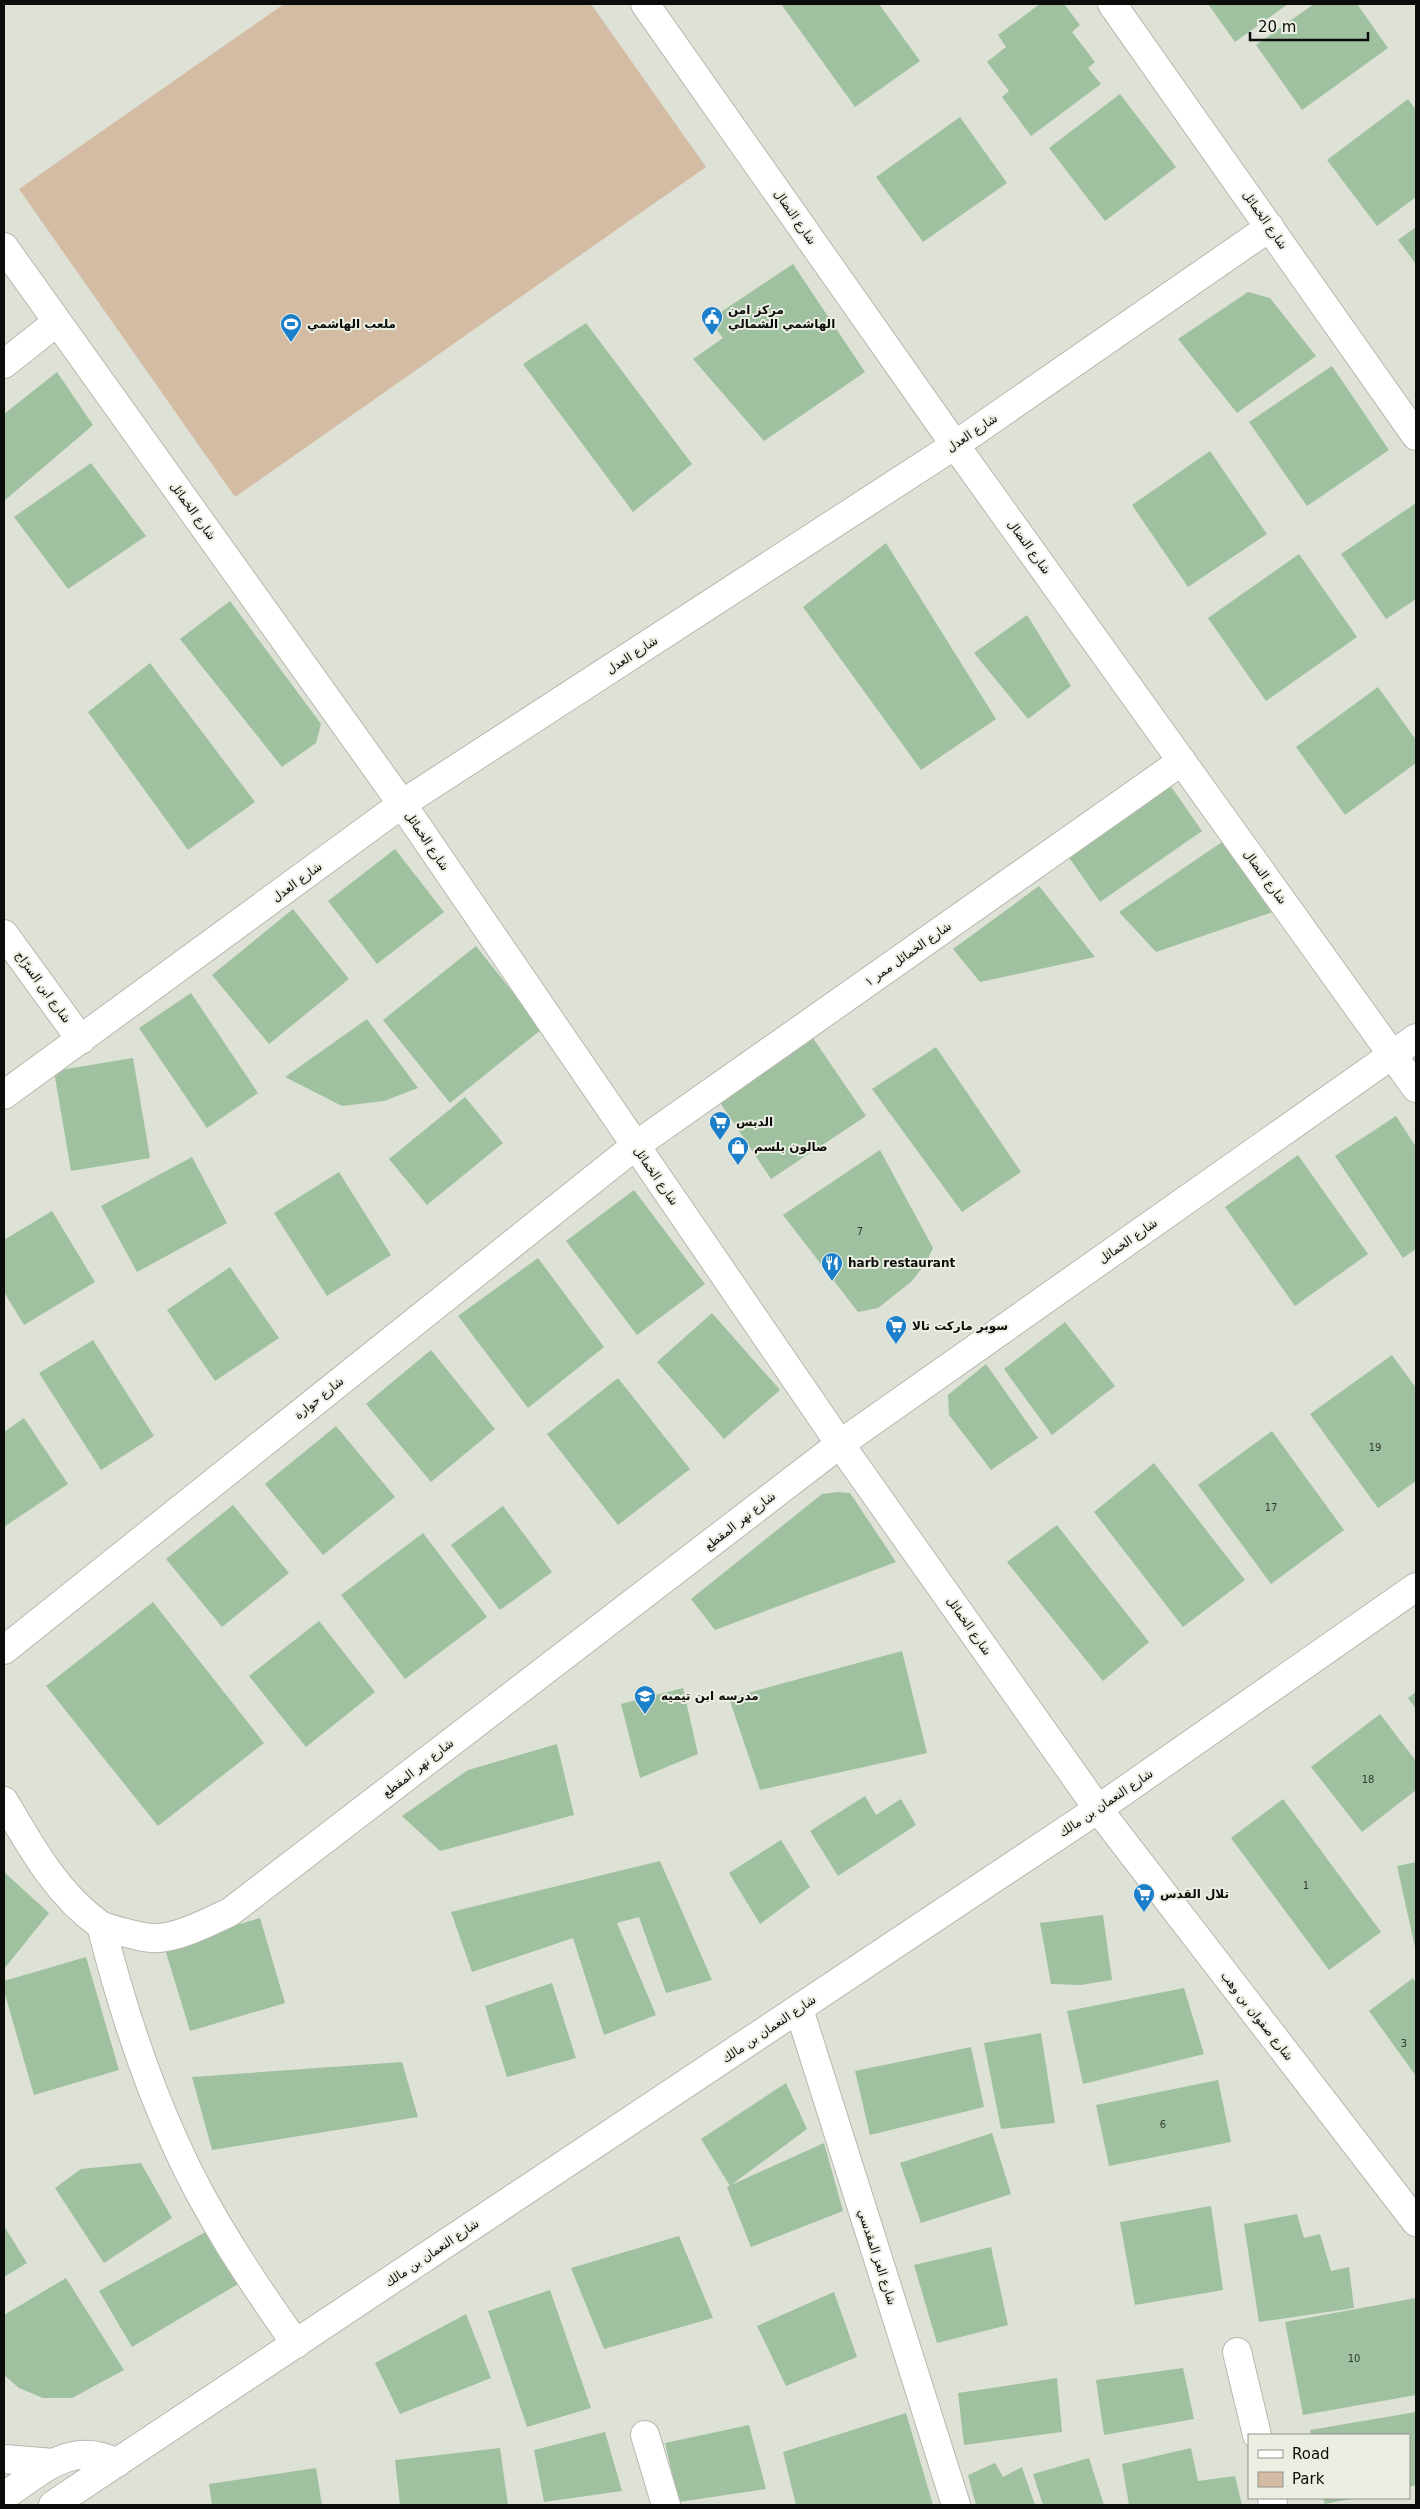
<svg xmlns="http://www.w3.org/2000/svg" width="1420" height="2509" font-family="'DejaVu Sans','Noto Sans Arabic',sans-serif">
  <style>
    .green { fill: #d4bca4 }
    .building { fill: #9fc1a0 }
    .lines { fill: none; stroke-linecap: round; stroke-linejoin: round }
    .minor-casing { stroke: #b6b9ae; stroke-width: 30 }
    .minor { stroke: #fff; stroke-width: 28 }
    .labels { text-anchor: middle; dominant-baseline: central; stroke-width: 4; stroke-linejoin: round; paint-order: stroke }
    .number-label { font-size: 10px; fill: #313a30 }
    .street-label { font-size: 12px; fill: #0c0d0a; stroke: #ebeee3 }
    .poi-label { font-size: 12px; font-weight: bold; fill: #0c0d0a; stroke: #ebeee3; text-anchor: start }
  </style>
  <rect width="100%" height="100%" fill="#dee1d6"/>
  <path class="green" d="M 284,4 L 591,4 L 706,167 L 235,497 L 19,189 Z"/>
  <path class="building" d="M 781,4 L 879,4 L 920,61 L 855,107 Z
    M 1040,4 L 1064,4 L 1080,25 L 1072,32 L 1095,62 L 1088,68 L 1101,84 L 1031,136 L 1002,97 L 1009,91 L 987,62 L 1006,47 L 998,35 Z
    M 1208,4 L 1288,4 L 1235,42 Z
    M 1314,4 L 1357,4 L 1388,48 L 1302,110 L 1256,45 Z
    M 1120,94 L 1176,167 L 1105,221 L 1049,148 Z
    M 1408,99 L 1416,110 L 1416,197 L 1377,226 L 1327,160 Z
    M 960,117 L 1007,183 L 923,242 L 876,177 Z
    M 1416,227 L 1416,264 L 1398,240 Z
    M 793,264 L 865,372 L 764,441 L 693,359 L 723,338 L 709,320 Z
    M 1248,292 L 1270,298 L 1316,356 L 1237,413 L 1178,339 Z
    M 586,323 L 692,464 L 633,512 L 523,364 Z
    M 1332,366 L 1389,450 L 1307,506 L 1249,422 Z
    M 57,372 L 93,425 L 4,501 L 4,414 Z
    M 1210,451 L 1267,534 L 1188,587 L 1132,505 Z
    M 91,463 L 146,536 L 68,589 L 14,517 Z
    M 1416,503 L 1416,599 L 1386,619 L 1341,554 Z
    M 886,543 L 996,719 L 921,770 L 803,607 Z
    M 1299,554 L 1357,637 L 1266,701 L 1208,618 Z
    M 230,601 L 321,724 L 316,743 L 282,767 L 180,639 Z
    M 1027,615 L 1071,686 L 1028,719 L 974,653 Z
    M 150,663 L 255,802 L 188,850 L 88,712 Z
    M 1378,687 L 1416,740 L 1416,763 L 1345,815 L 1296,747 Z
    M 1170,785 L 1202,831 L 1100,902 L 1068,856 Z
    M 1225,840 L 1276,911 L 1156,952 L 1119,912 Z
    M 395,849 L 444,912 L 377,964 L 328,901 Z
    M 1039,886 L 1095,957 L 980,982 L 953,949 Z
    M 293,909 L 349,979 L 269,1044 L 212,975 Z
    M 476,946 L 542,1029 L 450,1103 L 383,1020 Z
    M 191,993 L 258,1093 L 207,1128 L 139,1028 Z
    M 367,1019 L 418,1088 L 384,1101 L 342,1106 L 285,1077 Z
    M 813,1038 L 866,1116 L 771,1179 L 719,1101 Z
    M 936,1047 L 1021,1172 L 962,1212 L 872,1089 Z
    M 133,1058 L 150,1158 L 71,1171 L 54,1071 Z
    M 465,1097 L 503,1143 L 427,1205 L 389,1159 Z
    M 1396,1116 L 1416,1147 L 1416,1249 L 1403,1258 L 1335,1156 Z
    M 880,1150 L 933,1248 L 926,1263 L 911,1282 L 878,1308 L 858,1312 L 783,1215 Z
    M 1298,1155 L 1368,1254 L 1295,1306 L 1225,1207 Z
    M 192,1157 L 227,1223 L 137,1272 L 101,1206 Z
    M 339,1172 L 391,1255 L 327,1296 L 274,1213 Z
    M 634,1190 L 705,1284 L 637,1335 L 566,1241 Z
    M 52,1211 L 95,1282 L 24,1325 L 4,1292 L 4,1240 Z
    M 538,1258 L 604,1347 L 528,1408 L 458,1316 Z
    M 230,1267 L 279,1338 L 215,1381 L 167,1310 Z
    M 712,1313 L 780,1390 L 724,1439 L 657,1362 Z
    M 1065,1322 L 1115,1386 L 1052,1435 L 1004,1369 Z
    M 93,1340 L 154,1436 L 101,1470 L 39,1373 Z
    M 431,1350 L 495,1429 L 431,1482 L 366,1404 Z
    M 1392,1355 L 1416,1388 L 1416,1481 L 1378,1508 L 1310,1414 Z
    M 986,1364 L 1038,1438 L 991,1470 L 949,1415 L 948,1395 Z
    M 618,1378 L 690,1469 L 618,1525 L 547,1434 Z
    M 24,1418 L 68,1484 L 4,1527 L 4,1432 Z
    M 336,1426 L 395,1497 L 323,1555 L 265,1484 Z
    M 1272,1431 L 1344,1530 L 1271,1584 L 1198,1485 Z
    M 1154,1463 L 1245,1580 L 1183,1627 L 1094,1512 Z
    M 838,1492 L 850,1493 L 896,1562 L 715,1630 L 691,1599 L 822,1494 Z
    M 233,1505 L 289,1573 L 222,1627 L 166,1559 Z
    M 503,1506 L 552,1572 L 500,1610 L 451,1545 Z
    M 1057,1525 L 1149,1642 L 1103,1681 L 1007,1562 Z
    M 423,1533 L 487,1617 L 405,1679 L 341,1595 Z
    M 153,1602 L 264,1743 L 158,1826 L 46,1686 Z
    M 319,1621 L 375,1692 L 306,1747 L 249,1676 Z
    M 902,1651 L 927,1753 L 760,1790 L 729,1698 Z
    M 683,1688 L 698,1754 L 640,1778 L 621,1704 Z
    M 1416,1692 L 1416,1709 L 1408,1698 Z
    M 1380,1714 L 1416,1761 L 1416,1790 L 1362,1832 L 1311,1767 Z
    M 557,1744 L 574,1815 L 440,1851 L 402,1816 L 468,1770 Z
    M 865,1796 L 876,1815 L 901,1799 L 916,1825 L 838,1876 L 810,1831 Z
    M 1283,1799 L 1381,1932 L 1329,1970 L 1231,1838 Z
    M 781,1840 L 810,1887 L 760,1924 L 729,1873 Z
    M 660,1861 L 712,1980 L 666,1993 L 639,1917 L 617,1923 L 656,2015 L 604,2035 L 573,1938 L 472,1972 L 451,1912 Z
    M 1416,1862 L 1416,1947 L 1415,1947 L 1397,1866 Z
    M 4,1872 L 49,1913 L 4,1969 Z
    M 1103,1915 L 1112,1980 L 1081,1985 L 1051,1984 L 1040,1923 Z
    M 260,1918 L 285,2003 L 190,2031 L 164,1946 Z
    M 86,1957 L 119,2070 L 34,2095 L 4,1991 L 4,1981 Z
    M 1413,1978 L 1416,1983 L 1416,2076 L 1369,2011 Z
    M 552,1983 L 576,2058 L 507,2077 L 485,2006 Z
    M 1184,1988 L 1204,2054 L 1083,2084 L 1067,2011 Z
    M 1041,2033 L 1055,2123 L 1001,2129 L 984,2043 Z
    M 971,2047 L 984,2107 L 870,2135 L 855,2071 Z
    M 402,2062 L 418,2117 L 212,2150 L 192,2077 Z
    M 1218,2080 L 1231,2142 L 1109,2166 L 1096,2105 Z
    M 786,2083 L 807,2129 L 731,2185 L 824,2143 L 843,2211 L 751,2247 L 727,2187 L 730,2186 L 701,2139 Z
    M 992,2133 L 1011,2194 L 921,2223 L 900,2163 Z
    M 141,2163 L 172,2218 L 104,2263 L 55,2188 L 81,2169 Z
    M 1211,2206 L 1223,2290 L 1135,2305 L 1120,2222 Z
    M 1297,2214 L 1304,2238 L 1320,2234 L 1331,2271 L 1349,2267 L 1354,2308 L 1259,2322 L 1244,2224 Z
    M 4,2226 L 27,2263 L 4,2277 Z
    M 209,2230 L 238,2284 L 132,2347 L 99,2291 Z
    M 679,2236 L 713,2318 L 604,2349 L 571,2268 Z
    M 991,2247 L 1008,2325 L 937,2343 L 914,2265 Z
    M 66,2278 L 124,2370 L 72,2398 L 43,2398 L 19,2388 L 4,2375 L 4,2315 Z
    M 550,2290 L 591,2408 L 527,2427 L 488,2311 Z
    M 834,2292 L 857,2357 L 786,2386 L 757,2326 Z
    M 1416,2298 L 1416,2395 L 1303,2415 L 1285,2322 Z
    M 466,2314 L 491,2378 L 400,2414 L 375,2363 Z
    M 1183,2368 L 1194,2419 L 1104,2435 L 1096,2380 Z
    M 1057,2378 L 1062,2432 L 964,2445 L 958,2393 Z
    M 1416,2412 L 1416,2485 L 1409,2487 L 1409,2435 L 1311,2435 L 1310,2430 Z
    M 906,2413 L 933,2505 L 796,2505 L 783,2452 Z
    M 749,2425 L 766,2489 L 679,2502 L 665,2443 Z
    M 605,2432 L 622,2491 L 544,2502 L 534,2450 Z
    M 500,2448 L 508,2505 L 400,2505 L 395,2460 Z
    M 1191,2448 L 1198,2481 L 1235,2476 L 1242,2505 L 1129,2505 L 1122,2464 Z
    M 1089,2458 L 1104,2505 L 1043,2505 L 1033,2474 Z
    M 995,2463 L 1003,2477 L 1022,2467 L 1035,2505 L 976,2505 L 968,2475 Z
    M 316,2468 L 322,2505 L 212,2505 L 209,2484 Z
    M 1323,2498 L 1350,2498 L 1350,2499 L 1325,2504 Z"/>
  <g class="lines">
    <g class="minor-casing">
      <path id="minor" d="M 645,4 L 955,445 L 1416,1088
        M 1112,4 L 1416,436
        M 4,247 L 402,804 L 840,1444 L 1098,1809 L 1416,2222
        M 4,364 L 57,322
        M 4,934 L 81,1040
        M 4,1095 L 402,804 L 955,445 L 1270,227
        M 4,1650 L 635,1146 L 1182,761
        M 4,1801 C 30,1845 56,1893 99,1924 C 107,1929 141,1937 151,1938 C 174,1940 209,1922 230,1912 L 840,1444 L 1416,1038
        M 101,1925 C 120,2000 143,2073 175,2143 C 207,2215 251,2280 296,2344
        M 799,2009 L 956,2505
        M 1237,2352 L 1257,2435
        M 645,2435 L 666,2505
        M 4,2459 L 54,2463
        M 4,2496 C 41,2472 71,2439 117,2463
        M 1272,2498 L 1273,2505
        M 53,2505 L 1098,1809 L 1416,1587"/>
    </g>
    <use href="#minor" class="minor"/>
  </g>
  <defs>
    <g id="civic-pin" transform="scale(1.125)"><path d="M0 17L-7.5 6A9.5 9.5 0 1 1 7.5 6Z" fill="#1c7fca" stroke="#ebeee3"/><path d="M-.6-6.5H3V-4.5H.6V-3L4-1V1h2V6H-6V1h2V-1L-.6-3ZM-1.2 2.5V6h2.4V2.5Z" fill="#fff"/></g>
    <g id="stadium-pin" transform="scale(1.125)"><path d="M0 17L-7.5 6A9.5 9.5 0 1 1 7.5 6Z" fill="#1c7fca" stroke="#ebeee3"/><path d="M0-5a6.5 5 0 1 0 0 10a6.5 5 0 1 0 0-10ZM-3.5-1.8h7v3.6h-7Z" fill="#fff"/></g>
    <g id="supermarket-pin" transform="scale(1.125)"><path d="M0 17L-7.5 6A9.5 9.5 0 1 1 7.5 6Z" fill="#1c7fca" stroke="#ebeee3"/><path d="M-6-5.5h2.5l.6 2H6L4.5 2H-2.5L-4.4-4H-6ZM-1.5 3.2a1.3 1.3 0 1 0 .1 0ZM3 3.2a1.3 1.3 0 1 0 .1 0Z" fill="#fff"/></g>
    <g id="shop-pin" transform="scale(1.125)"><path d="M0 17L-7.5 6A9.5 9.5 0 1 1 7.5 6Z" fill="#1c7fca" stroke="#ebeee3"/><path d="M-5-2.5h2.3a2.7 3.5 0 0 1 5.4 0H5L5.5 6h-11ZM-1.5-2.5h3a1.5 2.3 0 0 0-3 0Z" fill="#fff"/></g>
    <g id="restaurant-pin" transform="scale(1.125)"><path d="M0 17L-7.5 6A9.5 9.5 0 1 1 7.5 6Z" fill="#1c7fca" stroke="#ebeee3"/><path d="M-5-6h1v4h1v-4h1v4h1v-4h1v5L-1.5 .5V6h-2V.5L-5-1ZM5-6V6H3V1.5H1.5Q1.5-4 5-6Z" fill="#fff"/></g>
    <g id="school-pin" transform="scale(1.125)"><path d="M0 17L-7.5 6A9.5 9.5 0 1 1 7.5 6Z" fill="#1c7fca" stroke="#ebeee3"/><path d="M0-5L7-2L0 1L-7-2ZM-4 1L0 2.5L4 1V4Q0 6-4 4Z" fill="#fff"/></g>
  </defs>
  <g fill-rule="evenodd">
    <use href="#civic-pin" x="712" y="317"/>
    <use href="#stadium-pin" x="291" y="324"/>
    <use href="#supermarket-pin" x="720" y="1122"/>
    <use href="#shop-pin" x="738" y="1147"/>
    <use href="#restaurant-pin" x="832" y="1263"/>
    <use href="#supermarket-pin" x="896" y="1326"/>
    <use href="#school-pin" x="645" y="1696"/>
    <use href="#supermarket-pin" x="1144" y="1894"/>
  </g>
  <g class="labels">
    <g class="number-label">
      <text x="860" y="1231">7</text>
      <text x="1375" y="1447">19</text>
      <text x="1271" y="1507">17</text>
      <text x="1368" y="1779">18</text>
      <text x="1306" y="1885">1</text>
      <text x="1404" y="2043">3</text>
      <text x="1163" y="2124">6</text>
      <text x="1354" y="2358">10</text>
    </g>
    <g class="street-label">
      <text transform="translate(795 217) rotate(55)">شارع النضال</text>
      <text transform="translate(1265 220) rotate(55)">شارع الخمائل</text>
      <text transform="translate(972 433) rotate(-34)">شارع العدل</text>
      <text transform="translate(193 511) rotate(54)">شارع الخمائل</text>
      <text transform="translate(1029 547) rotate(54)">شارع النضال</text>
      <text transform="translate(632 655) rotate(-33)">شارع العدل</text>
      <text transform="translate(427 841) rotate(56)">شارع الخمائل</text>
      <text transform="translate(1265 877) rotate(54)">شارع النضال</text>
      <text transform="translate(297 882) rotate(-36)">شارع العدل</text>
      <text transform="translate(908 954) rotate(-35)">شارع الخمائل ممر ١</text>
      <text transform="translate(43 987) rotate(54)">شارع ابن السرّاج</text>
      <text transform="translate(656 1176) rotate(55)">شارع الخمائل</text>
      <text transform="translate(1128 1241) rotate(-35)">شارع الخمائل</text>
      <text transform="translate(319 1398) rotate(-39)">شارع حوارة</text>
      <text transform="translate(740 1521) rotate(-38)">شارع نهر المقطع</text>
      <text transform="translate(969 1626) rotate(55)">شارع الخمائل</text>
      <text transform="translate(418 1768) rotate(-38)">شارع نهر المقطع</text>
      <text transform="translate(1106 1803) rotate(-34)">شارع النعمان بن مالك</text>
      <text transform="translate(1257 2016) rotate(52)">شارع صفوان بن وهب</text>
      <text transform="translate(769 2029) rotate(-34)">شارع النعمان بن مالك</text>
      <text transform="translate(432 2253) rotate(-34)">شارع النعمان بن مالك</text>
      <text transform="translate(877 2257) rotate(72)">شارع العز المقدسي</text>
    </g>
    <g class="poi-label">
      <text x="728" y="310">مركز امن<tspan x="728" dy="14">الهاشمي الشمالي</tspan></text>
      <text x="307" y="324">ملعب الهاشمي</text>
      <text x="736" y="1122">الدبس</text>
      <text x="754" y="1147">صالون بلسم</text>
      <text x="848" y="1263">harb restaurant</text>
      <text x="912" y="1326">سوبر ماركت تالا</text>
      <text x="661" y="1696">مدرسه ابن تيميه</text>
      <text x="1160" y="1894">تلال القدس</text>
    </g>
  </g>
  <rect width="1420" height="2509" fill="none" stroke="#0c0d0a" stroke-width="10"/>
  <rect x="1248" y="2434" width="162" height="65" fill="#ebeee3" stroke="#92948c"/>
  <rect x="1258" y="2450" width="25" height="8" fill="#ffffff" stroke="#92948c"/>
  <text x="1292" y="2459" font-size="15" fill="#0c0d0a">Road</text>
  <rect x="1258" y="2472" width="25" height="15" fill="#d4bca4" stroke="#92948c"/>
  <text x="1292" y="2484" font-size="15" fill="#0c0d0a">Park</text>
  <path d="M1250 32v8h118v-8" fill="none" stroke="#0c0d0a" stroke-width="2.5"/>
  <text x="1258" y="32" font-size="15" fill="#0c0d0a" stroke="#ebeee3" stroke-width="4" paint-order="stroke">20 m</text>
</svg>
